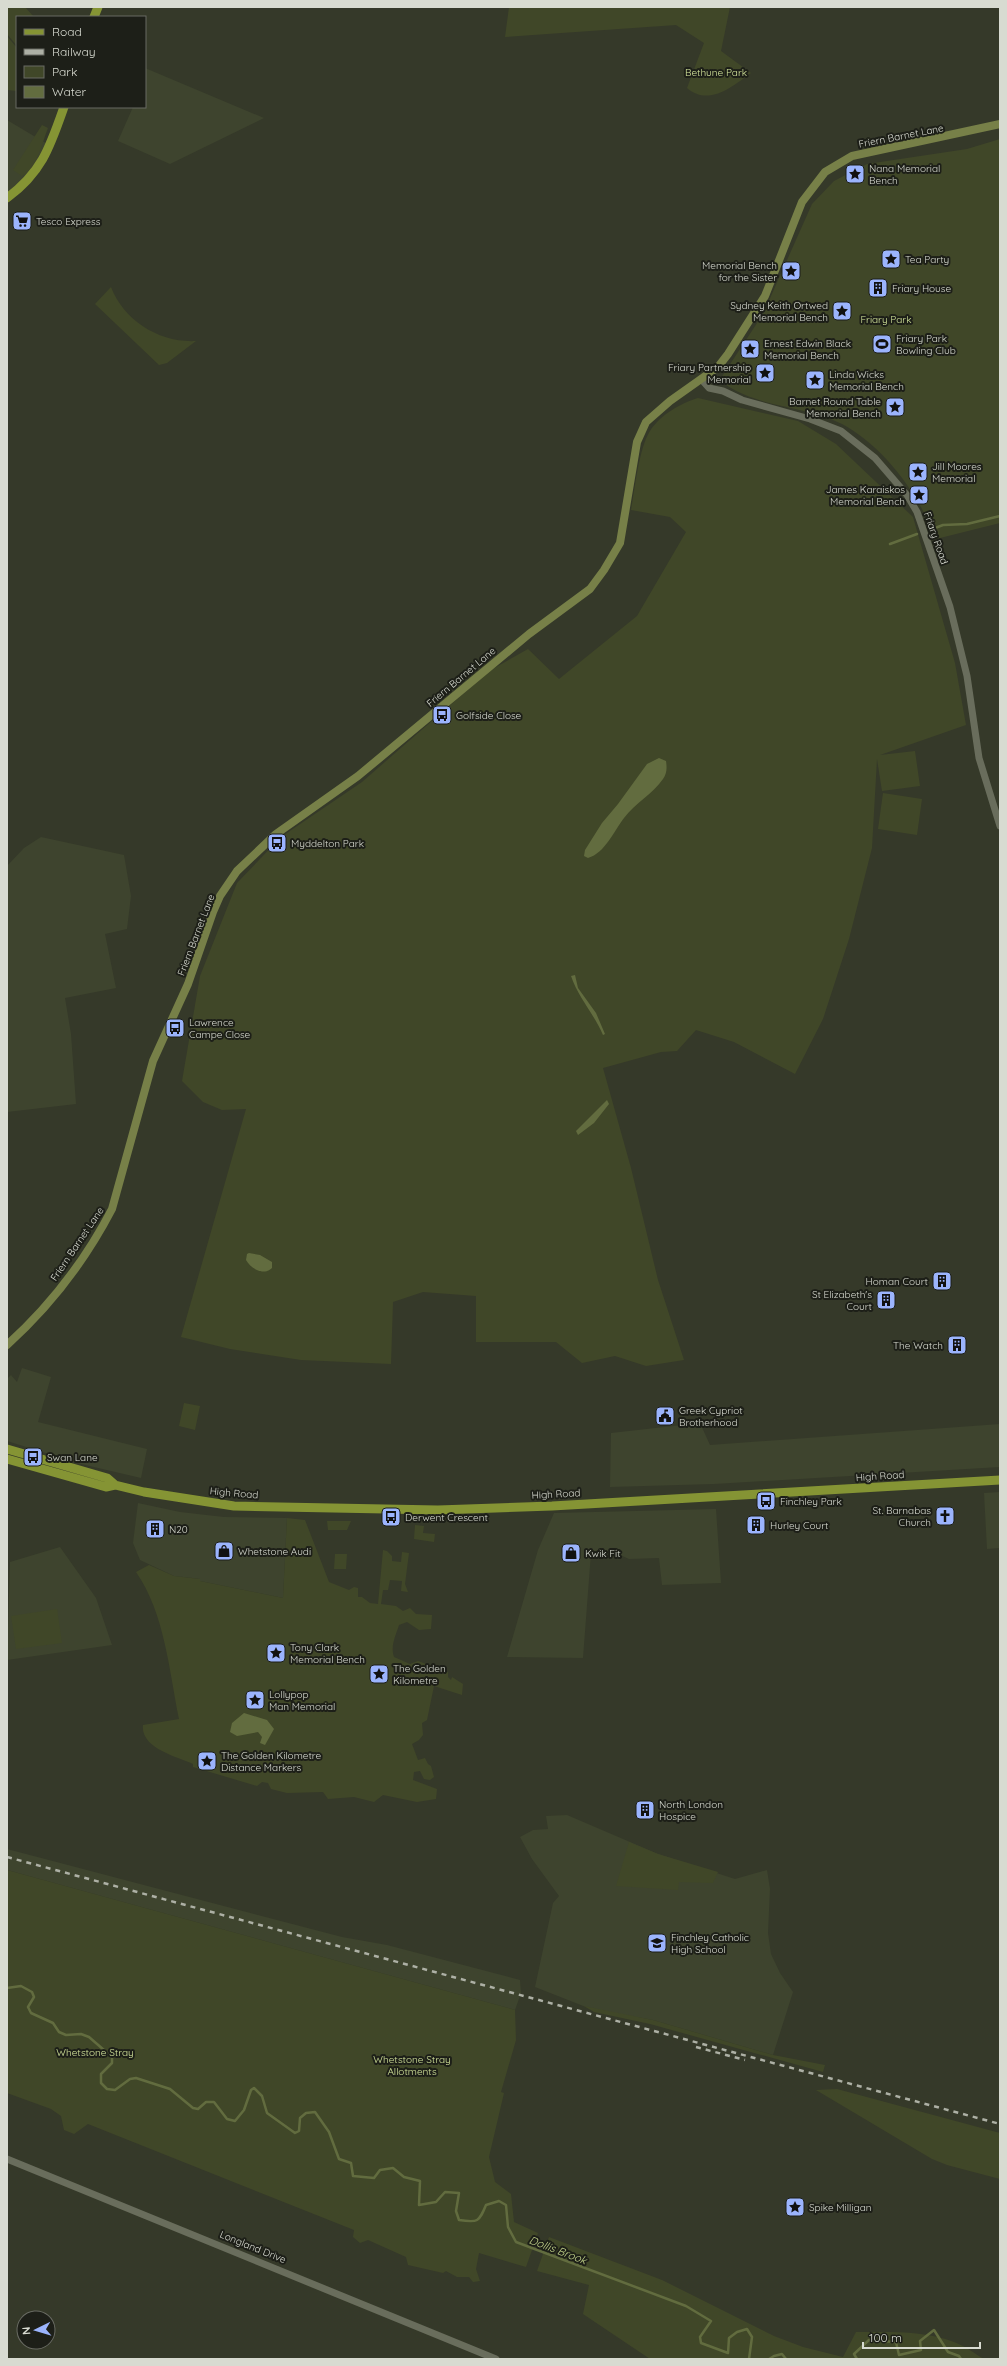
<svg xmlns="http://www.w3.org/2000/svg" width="1007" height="2366" font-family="Quicksand,sans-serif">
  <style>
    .built { fill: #3e442e }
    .green { fill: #404728 }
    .water { fill: #626c3f }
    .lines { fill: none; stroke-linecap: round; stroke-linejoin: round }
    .stream { stroke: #626c3f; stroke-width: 2.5 }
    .tertiary { stroke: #696d5c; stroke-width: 7 }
    .secondary { stroke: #778048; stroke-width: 8 }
    .primary { stroke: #859434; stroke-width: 9 }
    .rail { stroke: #adb0a5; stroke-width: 2.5; stroke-dasharray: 5 5; stroke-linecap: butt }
    .labels { text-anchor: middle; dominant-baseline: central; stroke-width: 4; stroke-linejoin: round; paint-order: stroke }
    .park-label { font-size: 10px; fill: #d3e49b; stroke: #1d1f18 }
    .street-label { font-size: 10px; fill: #d8dbd1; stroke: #1d1f18 }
    .poi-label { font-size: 10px; fill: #d8dbd1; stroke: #1d1f18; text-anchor: start }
    .water-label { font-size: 11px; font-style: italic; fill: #c4d58c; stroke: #1d1f18 }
  </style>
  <rect width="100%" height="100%" fill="#353929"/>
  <path class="built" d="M 145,68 L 264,118 L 170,164 L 118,141 L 133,107 L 145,107 Z
    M 7,120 L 49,145 L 41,165 L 7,198 Z
    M 41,837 L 124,855 L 131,896 L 127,929 L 105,934 L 116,988 L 65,998 L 71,1034 L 76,1104 L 7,1112 L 7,866 L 24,848 Z
    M 22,1368 L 51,1377 L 38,1422 L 147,1449 L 141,1478 L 81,1464 L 7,1441 L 7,1379 L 11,1375 L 17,1382 Z
    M 700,1423 L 710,1445 L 1000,1424 L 1000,1467 L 714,1484 L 610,1487 L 611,1433 Z
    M 1000,1492 L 1000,1548 L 987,1549 L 984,1493 Z
    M 138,1503 L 180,1512 L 224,1517 L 287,1518 L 283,1598 L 200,1581 L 200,1579 L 174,1576 L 140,1560 L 133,1543 Z
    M 716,1509 L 721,1583 L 662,1585 L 659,1558 L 629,1559 L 618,1554 L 591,1553 L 583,1658 L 507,1657 L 538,1550 L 554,1513 Z
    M 60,1547 L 96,1598 L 112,1645 L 7,1660 L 10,1562 Z
    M 567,1815 L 658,1854 L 735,1879 L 767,1870 L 770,1889 L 768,1933 L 771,1954 L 780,1973 L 793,1992 L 773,2055 L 653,2020 L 591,2009 L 535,1987 L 553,1903 L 559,1896 L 532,1859 L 520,1837 L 533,1830 L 548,1829 L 546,1816 Z
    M 7,1849 L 342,1937 L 387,1945 L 520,1980 L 521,1993 L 515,2010 L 7,1870 Z"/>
  <path class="green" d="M 7,7 L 25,7 L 34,17 L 17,17 L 17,46 L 7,34 Z
    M 509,7 L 730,7 L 721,51 L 751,73 C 733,86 709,107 687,88 L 704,43 L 676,25 L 505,37 Z
    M 7,36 L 17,48 L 17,91 L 7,90 Z
    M 42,125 L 48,128 C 42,143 37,168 22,176 L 13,170 Z
    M 1000,139 L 1000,523 L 936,539 C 919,495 885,447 842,424 C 811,408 774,408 743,394 C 735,391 727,385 719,381 L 763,314 L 812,204 L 834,181 L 867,164 L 967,149 Z
    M 111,287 C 124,321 160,343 196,341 L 167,363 L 159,365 L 95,304 Z
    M 698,398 L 798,421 L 836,444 L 913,517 L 955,663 L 966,725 L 880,755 L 915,751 L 920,786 L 882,791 L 877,759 L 872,848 L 849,939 L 823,1019 L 795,1074 L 734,1042 L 696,1030 L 677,1051 L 661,1052 L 603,1068 L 631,1168 L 658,1280 L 684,1360 L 646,1366 L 615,1356 L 582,1363 L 556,1342 L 476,1342 L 476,1296 L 423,1292 L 393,1302 L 391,1364 L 301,1360 L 230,1349 L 181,1337 L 246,1109 L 222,1110 L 203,1102 L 182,1081 L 200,976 L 237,883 L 281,837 L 362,782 L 489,671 L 528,649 L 559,679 L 637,616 L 686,532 L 670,517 L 631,510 C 635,488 639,448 650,431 C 660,415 681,403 698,398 Z
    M 883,793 L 922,799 L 917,835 L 878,829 Z
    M 184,1403 L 200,1406 L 195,1430 L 179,1426 Z
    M 287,1518 L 305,1520 L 329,1582 L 349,1590 L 354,1587 L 358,1588 L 358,1597 L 362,1597 L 370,1603 L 378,1604 L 383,1550 L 387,1551 L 392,1556 L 392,1561 L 401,1562 L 402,1552 L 409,1553 L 405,1584 L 408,1592 L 401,1591 L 402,1581 L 390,1580 L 388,1590 L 383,1590 L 381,1604 L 396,1606 L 403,1611 L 410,1608 L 416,1614 L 432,1615 L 431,1629 L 419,1630 L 407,1622 L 399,1625 C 396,1635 390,1646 394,1657 L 410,1664 L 418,1661 L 448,1672 L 448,1677 L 451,1680 L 452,1677 L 463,1684 L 462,1695 L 434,1686 L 427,1720 L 422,1723 L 423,1735 L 419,1740 L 412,1744 L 418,1760 L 425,1758 L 428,1764 L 431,1766 L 434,1777 L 430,1780 L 424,1779 L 420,1771 L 414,1772 L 413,1780 L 437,1789 L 436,1799 L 417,1802 L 383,1795 L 374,1802 L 354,1797 L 328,1799 L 323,1792 L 287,1793 L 271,1789 L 268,1783 L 262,1782 L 257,1786 L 193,1767 L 193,1764 C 177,1757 140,1748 143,1725 L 179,1719 C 169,1670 165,1614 136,1572 L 149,1565 L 174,1576 L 200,1579 L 200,1581 L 283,1598 Z
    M 327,1521 L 351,1521 L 347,1530 L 328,1530 Z
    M 415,1525 L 424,1526 L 423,1533 L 435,1534 L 434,1542 L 414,1539 Z
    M 335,1554 L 347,1554 L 346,1569 L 334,1569 Z
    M 57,1609 L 62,1643 L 16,1649 L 11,1616 Z
    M 629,1842 L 658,1854 L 718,1872 L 713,1883 L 679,1882 L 678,1890 L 616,1886 Z
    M 7,1870 L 515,2010 L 516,2040 L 501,2092 L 504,2093 L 489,2157 L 495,2182 L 511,2194 L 514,2222 L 538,2233 L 526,2267 L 479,2253 L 476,2269 L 480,2281 L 473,2282 L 469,2277 L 457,2277 L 446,2271 L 443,2273 L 408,2265 L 406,2257 L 368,2240 L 360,2243 L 353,2237 L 354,2230 L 88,2124 L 74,2134 L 64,2130 L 61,2116 L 51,2109 L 7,2093 Z
    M 584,2006 L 653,2020 L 773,2055 L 825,2065 L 823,2072 L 650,2024 L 594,2012 Z
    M 837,2089 L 1000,2133 L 1000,2179 L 947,2165 L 932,2159 L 816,2090 Z
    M 549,2237 L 662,2280 L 774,2336 L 803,2347 L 843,2357 L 856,2332 C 888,2332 924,2330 954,2342 C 965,2346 974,2353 984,2359 L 650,2359 L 583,2314 L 589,2285 L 537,2271 Z"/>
  <path class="water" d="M 659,758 L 666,761 C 667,768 667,773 663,779 C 653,794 635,803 624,818 C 614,831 605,853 588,858 L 584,856 L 585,850 L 602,823 L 618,804 L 647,764 Z
    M 575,975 L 578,988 L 596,1013 L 605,1034 L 603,1035 C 594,1014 578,997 571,976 Z
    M 607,1100 L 609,1104 L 594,1123 L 578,1135 L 576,1131 Z
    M 249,1253 L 260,1255 L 272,1262 L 272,1268 C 264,1276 251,1269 246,1260 L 247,1254 Z
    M 244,1713 L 267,1720 L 274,1729 L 265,1745 L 260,1743 L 262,1737 L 258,1732 L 237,1736 L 230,1732 L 232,1723 Z"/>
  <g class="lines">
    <path class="stream" d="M 930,530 L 943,525 L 967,524 L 1000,516
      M 890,544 L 917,534
      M 7,1988 L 21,1986 L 32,1992 L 34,1997 L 28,2007 L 31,2013 L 53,2023 L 59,2032 L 66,2035 L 81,2034 L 89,2037 L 112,2057 L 112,2063 L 101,2074 L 101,2083 L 107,2089 L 115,2090 L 130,2079 L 136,2078 L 170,2089 L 193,2108 L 198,2109 L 206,2102 L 214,2102 L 227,2119 L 235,2121 L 244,2110 L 251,2090 L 254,2088 L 262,2096 L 267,2113 L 295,2133 L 299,2131 L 300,2118 L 306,2113 L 315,2112 L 329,2132 L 339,2159 L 351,2163 L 353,2176 L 374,2178 L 380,2170 L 393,2168 L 404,2177 L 420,2181 L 419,2205 L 436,2202 L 445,2192 L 459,2193 L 456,2211 L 459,2220 C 478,2223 479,2222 486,2205 L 499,2201 L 506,2205 L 508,2227 L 516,2242 L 686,2306 L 711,2321 L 700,2337 L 701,2343 L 728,2353 L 729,2338 L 737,2332 L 747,2329 L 752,2337 L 749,2359
      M 769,2359 L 774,2356 L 782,2354 L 786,2359
      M 857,2359 L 854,2354 L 869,2340 L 896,2342 L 899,2355 L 921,2350 L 920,2341 L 934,2330 L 948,2352 L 959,2356 L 961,2359"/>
    <path class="tertiary" d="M 701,379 L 709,388 L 723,391 L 742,400 L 810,419 L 841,431 L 875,458 L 907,495 L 917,512 L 950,607 L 967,676 L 979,758 L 1000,826
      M 7,2159 L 496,2359"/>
    <path class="secondary" d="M 7,1345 C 49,1307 86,1259 112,1209 L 153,1061 L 188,984 L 213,912 L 220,896 L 237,871 L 276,834 L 358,776 L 529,634 L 590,589 L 604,570 L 620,543 L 637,442 L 646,422 L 670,401 L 718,367 L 728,354 L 765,296 L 802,202 L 825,172 L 852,156 L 1000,124"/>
    <path class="primary" d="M 94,17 L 98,7
      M 7,198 C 42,172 50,147 64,107
      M 7,1449 L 107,1478 L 115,1485 L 144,1492 L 234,1506 L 438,1510 L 552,1506 L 1000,1480
      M 7,1459 L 106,1487 L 115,1485"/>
    <path class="rail" d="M 7,1857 L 1000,2124
      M 696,2047 L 745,2060"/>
  </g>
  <defs>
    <g id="sight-square" transform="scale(1)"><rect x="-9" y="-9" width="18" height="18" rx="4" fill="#9bb4fd" stroke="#1d1f18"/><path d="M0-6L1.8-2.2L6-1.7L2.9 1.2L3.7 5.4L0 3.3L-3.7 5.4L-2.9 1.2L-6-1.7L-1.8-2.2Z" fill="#111"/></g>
    <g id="supermarket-square" transform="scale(1)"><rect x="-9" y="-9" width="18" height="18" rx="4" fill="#9bb4fd" stroke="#1d1f18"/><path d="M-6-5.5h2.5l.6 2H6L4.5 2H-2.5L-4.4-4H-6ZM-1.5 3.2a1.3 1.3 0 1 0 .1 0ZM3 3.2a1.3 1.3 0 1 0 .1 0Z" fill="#111"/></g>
    <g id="building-square" transform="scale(1)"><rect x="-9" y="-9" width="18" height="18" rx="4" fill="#9bb4fd" stroke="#1d1f18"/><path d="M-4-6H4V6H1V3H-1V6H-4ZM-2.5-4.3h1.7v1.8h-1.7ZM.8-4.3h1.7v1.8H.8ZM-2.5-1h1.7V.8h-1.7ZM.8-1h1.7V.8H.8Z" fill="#111"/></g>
    <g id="stadium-square" transform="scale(1)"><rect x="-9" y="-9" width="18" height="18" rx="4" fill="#9bb4fd" stroke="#1d1f18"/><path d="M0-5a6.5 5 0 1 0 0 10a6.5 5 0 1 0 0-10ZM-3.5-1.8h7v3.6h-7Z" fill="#111"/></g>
    <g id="bus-square" transform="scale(1)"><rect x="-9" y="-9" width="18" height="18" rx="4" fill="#9bb4fd" stroke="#1d1f18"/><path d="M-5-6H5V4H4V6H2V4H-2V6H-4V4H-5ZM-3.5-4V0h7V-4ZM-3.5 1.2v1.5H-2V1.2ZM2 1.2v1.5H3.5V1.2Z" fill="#111"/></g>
    <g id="civic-square" transform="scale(1)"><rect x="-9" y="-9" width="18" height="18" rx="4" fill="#9bb4fd" stroke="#1d1f18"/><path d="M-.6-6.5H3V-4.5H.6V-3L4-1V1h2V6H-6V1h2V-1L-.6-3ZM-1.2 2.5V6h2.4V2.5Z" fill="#111"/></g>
    <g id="church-square" transform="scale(1)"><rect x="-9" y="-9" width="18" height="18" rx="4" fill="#9bb4fd" stroke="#1d1f18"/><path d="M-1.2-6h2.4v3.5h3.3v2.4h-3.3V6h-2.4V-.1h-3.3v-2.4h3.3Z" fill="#111"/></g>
    <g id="shop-square" transform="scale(1)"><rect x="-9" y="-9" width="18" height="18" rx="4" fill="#9bb4fd" stroke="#1d1f18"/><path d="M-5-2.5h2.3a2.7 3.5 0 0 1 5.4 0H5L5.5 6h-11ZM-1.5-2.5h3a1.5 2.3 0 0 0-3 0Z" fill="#111"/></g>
    <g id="school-square" transform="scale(1)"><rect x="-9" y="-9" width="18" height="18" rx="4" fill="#9bb4fd" stroke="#1d1f18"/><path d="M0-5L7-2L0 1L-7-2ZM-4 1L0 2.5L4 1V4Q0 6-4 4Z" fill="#111"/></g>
  </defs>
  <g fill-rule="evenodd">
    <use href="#sight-square" x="855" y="174"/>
    <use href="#supermarket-square" x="22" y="221"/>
    <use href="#sight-square" x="891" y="259"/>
    <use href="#sight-square" x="791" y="271"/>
    <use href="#building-square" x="878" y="288"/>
    <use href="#sight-square" x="842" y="311"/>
    <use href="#stadium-square" x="882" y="344"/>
    <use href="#sight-square" x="750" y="349"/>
    <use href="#sight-square" x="765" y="373"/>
    <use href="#sight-square" x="815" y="380"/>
    <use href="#sight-square" x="895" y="407"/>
    <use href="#sight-square" x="918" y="472"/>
    <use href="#sight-square" x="919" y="495"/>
    <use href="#bus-square" x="442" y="715"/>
    <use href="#bus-square" x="277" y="843"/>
    <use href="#bus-square" x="175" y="1028"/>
    <use href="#building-square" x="942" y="1281"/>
    <use href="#building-square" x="886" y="1300"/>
    <use href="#building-square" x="957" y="1345"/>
    <use href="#civic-square" x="665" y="1416"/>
    <use href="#bus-square" x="33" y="1457"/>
    <use href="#bus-square" x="766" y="1501"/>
    <use href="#church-square" x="945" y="1516"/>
    <use href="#bus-square" x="391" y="1517"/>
    <use href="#building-square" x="756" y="1525"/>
    <use href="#building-square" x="155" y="1529"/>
    <use href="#shop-square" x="224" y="1551"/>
    <use href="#shop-square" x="571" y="1553"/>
    <use href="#sight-square" x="276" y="1653"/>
    <use href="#sight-square" x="379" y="1674"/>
    <use href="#sight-square" x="255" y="1700"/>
    <use href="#sight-square" x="207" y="1761"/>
    <use href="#building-square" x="645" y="1810"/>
    <use href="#school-square" x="657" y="1943"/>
    <use href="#sight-square" x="795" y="2207"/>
  </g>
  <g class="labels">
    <g class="park-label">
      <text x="716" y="72">Bethune Park</text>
      <text x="886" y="319">Friary Park</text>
      <text x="95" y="2052">Whetstone Stray</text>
      <text x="412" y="2059">Whetstone Stray<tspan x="412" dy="12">Allotments</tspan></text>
    </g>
    <g class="street-label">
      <text transform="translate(901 136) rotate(-11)">Friern Barnet Lane</text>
      <text transform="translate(936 538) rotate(71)">Friary Road</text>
      <text transform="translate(461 677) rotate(-40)">Friern Barnet Lane</text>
      <text transform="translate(196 935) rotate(-69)">Friern Barnet Lane</text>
      <text transform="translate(77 1244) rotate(-56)">Friern Barnet Lane</text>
      <text transform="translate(880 1476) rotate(-4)">High Road</text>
      <text transform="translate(234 1493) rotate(5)">High Road</text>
      <text transform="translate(556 1494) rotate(-3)">High Road</text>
      <text transform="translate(253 2247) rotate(22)">Longland Drive</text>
    </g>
    <g class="poi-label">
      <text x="869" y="168">Nana Memorial<tspan x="869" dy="12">Bench</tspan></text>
      <text x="36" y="221">Tesco Express</text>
      <text x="905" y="259">Tea Party</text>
      <text x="777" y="265" text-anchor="end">Memorial Bench<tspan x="777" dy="12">for the Sister</tspan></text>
      <text x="892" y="288">Friary House</text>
      <text x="828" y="305" text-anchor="end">Sydney Keith Ortwed<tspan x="828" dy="12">Memorial Bench</tspan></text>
      <text x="896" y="338">Friary Park<tspan x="896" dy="12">Bowling Club</tspan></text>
      <text x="764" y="343">Ernest Edwin Black<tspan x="764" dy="12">Memorial Bench</tspan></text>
      <text x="751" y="367" text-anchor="end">Friary Partnership<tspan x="751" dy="12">Memorial</tspan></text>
      <text x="829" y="374">Linda Wicks<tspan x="829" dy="12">Memorial Bench</tspan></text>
      <text x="881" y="401" text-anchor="end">Barnet Round Table<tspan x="881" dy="12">Memorial Bench</tspan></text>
      <text x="932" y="466">Jill Moores<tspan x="932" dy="12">Memorial</tspan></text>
      <text x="905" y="489" text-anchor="end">James Karaiskos<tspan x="905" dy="12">Memorial Bench</tspan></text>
      <text x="456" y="715">Golfside Close</text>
      <text x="291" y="843">Myddelton Park</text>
      <text x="189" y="1022">Lawrence<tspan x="189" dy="12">Campe Close</tspan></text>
      <text x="928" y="1281" text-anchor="end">Homan Court</text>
      <text x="872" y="1294" text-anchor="end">St Elizabeth's<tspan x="872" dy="12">Court</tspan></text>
      <text x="943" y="1345" text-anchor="end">The Watch</text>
      <text x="679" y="1410">Greek Cypriot<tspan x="679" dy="12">Brotherhood</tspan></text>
      <text x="47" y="1457">Swan Lane</text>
      <text x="780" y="1501">Finchley Park</text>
      <text x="931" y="1510" text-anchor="end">St. Barnabas<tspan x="931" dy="12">Church</tspan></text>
      <text x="405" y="1517">Derwent Crescent</text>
      <text x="770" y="1525">Hurley Court</text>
      <text x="169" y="1529">N20</text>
      <text x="238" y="1551">Whetstone Audi</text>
      <text x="585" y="1553">Kwik Fit</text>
      <text x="290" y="1647">Tony Clark<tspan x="290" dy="12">Memorial Bench</tspan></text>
      <text x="393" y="1668">The Golden<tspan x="393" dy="12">Kilometre</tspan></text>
      <text x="269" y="1694">Lollypop<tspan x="269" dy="12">Man Memorial</tspan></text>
      <text x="221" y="1755">The Golden Kilometre<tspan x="221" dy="12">Distance Markers</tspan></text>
      <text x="659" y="1804">North London<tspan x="659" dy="12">Hospice</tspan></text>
      <text x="671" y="1937">Finchley Catholic<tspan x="671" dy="12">High School</tspan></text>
      <text x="809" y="2207">Spike Milligan</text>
    </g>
    <g class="water-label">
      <text transform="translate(558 2250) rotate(21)">Dollis Brook</text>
    </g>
  </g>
  <rect width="1007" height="2366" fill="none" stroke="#d8dbd1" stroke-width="16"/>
  <rect x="16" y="16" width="130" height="92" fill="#1d1f18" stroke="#686a62"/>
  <rect x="24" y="29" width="20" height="6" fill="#859434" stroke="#686a62"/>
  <text x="52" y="36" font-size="12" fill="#d8dbd1">Road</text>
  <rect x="24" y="49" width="20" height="6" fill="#adb0a5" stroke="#686a62"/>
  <text x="52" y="56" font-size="12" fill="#d8dbd1">Railway</text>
  <rect x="24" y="66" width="20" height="12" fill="#404728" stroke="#686a62"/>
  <text x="52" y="76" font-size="12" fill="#d8dbd1">Park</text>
  <rect x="24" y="86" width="20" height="12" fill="#626c3f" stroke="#686a62"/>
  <text x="52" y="96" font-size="12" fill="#d8dbd1">Water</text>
  <g transform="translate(36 2330) rotate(265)"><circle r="19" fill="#1d1f18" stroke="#686a62"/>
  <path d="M0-3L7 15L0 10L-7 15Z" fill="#9bb4fd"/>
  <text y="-6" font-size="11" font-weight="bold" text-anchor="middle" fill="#d8dbd1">N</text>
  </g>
  <path d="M863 2342v6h117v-6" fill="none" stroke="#d8dbd1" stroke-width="2"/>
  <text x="869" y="2342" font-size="12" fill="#d8dbd1" stroke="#1d1f18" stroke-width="3" paint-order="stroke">100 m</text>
</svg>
